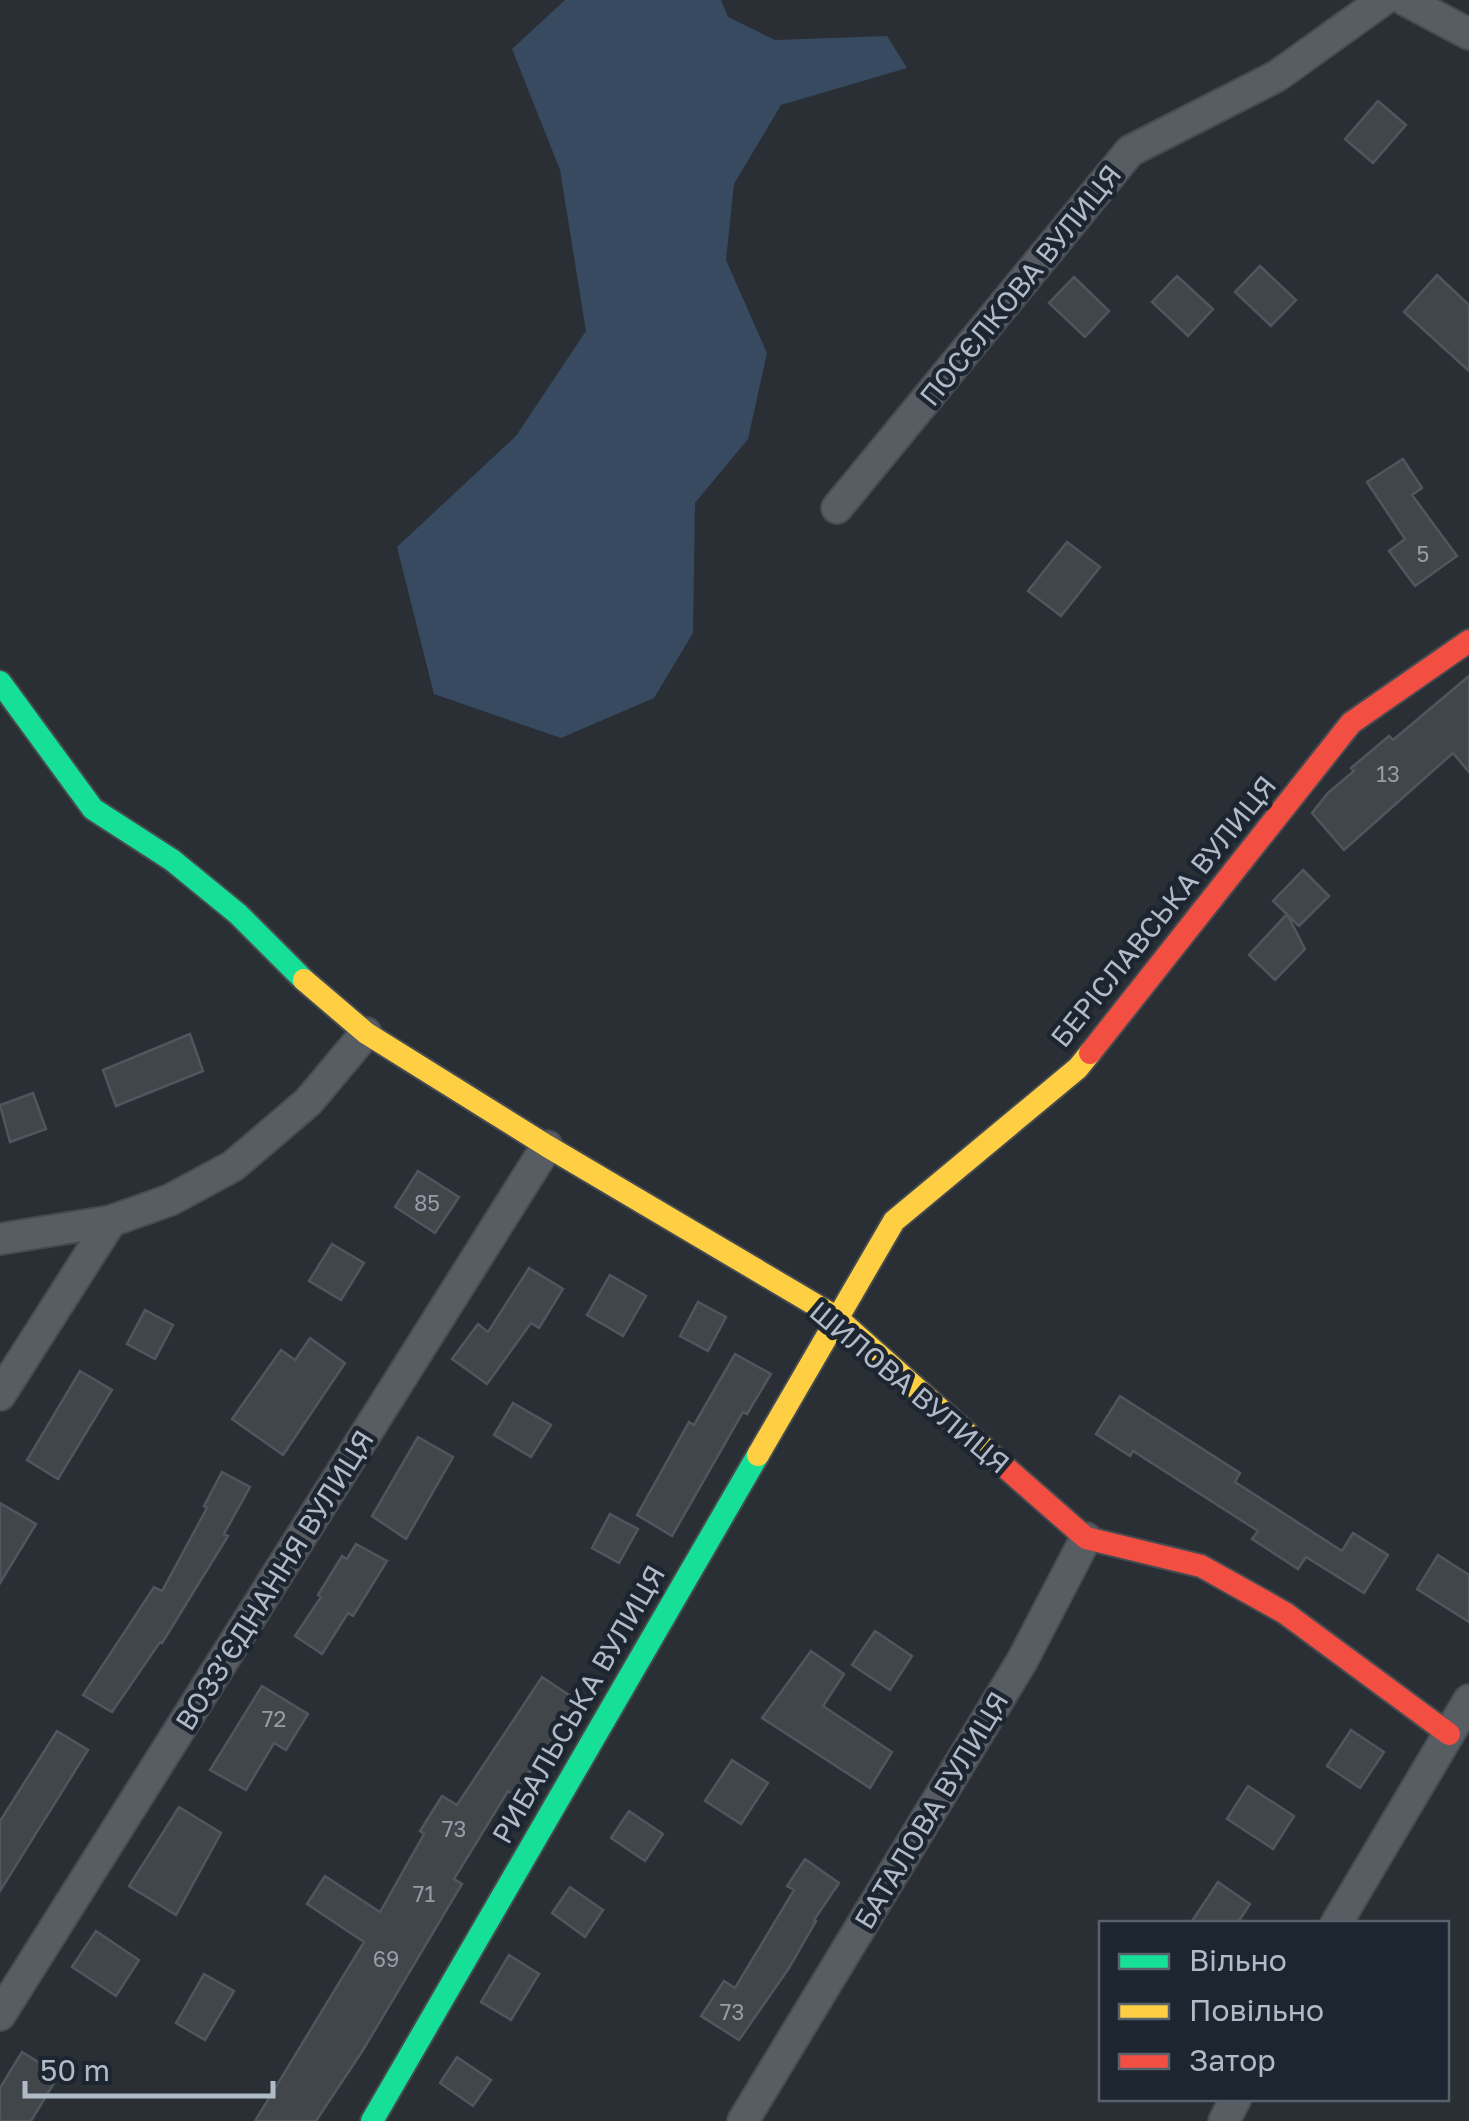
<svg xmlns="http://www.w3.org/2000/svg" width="1469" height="2121" font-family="'Golos Text',sans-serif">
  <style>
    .water { fill: #374a60 }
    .building { fill: #41464b; stroke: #50565d; stroke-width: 2.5 }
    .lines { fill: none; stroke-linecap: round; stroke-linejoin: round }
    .street-casing { stroke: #464b50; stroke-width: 34 }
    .fast-casing { stroke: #464b50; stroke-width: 26 }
    .slow-casing { stroke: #464b50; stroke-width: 26 }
    .jam-casing { stroke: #464b50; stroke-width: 26 }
    .street { stroke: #585c63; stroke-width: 30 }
    .fast { stroke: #16e098; stroke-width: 22 }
    .slow { stroke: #ffcf43; stroke-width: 22 }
    .jam { stroke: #f24e42; stroke-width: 22 }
    .labels { text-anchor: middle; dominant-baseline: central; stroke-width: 9; stroke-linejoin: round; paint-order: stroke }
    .number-label { font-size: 22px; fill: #959ea8 }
    .street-label { font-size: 28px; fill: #b1bbc7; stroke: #1c2530 }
  </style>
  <rect width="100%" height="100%" fill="#292f35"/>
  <path class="water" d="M 565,0 L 721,0 L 728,17 L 775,40 L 887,36 L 907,68 L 781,105 L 734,184 L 726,260 L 767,353 L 748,439 L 695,503 L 693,633 L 654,698 L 561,738 L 434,694 L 397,547 L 516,436 L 586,331 L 560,170 L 512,49 Z"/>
  <path class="building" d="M 1378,101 L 1406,125 L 1373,163 L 1345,139 Z
    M 1260,266 L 1296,300 L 1271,326 L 1235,292 Z
    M 1437,275 L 1469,305 L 1469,371 L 1404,312 Z
    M 1177,276 L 1213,309 L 1188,336 L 1152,302 Z
    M 1074,277 L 1109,311 L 1085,337 L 1049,303 Z
    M 1403,459 L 1422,488 L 1412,495 L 1457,556 L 1415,586 L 1389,551 L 1405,539 L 1367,482 Z
    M 1067,542 L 1100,567 L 1061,616 L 1028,591 Z
    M 1469,676 L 1469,772 L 1453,753 L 1344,850 L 1312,813 L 1328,793 L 1354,771 L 1351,768 L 1389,736 L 1393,740 Z
    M 1303,870 L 1329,896 L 1299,926 L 1273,901 Z
    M 1287,914 L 1305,949 L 1275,980 L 1249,955 Z
    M 190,1034 L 203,1071 L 116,1106 L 103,1070 Z
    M 33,1093 L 46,1129 L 10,1142 L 0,1105 Z
    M 418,1171 L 459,1197 L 435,1233 L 395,1207 Z
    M 332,1244 L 364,1263 L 341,1300 L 309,1281 Z
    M 529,1268 L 563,1289 L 539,1328 L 531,1323 L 487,1384 L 452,1359 L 478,1324 L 488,1332 Z
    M 610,1275 L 646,1296 L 623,1336 L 587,1315 Z
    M 698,1302 L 726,1317 L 708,1351 L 680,1336 Z
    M 145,1310 L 173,1325 L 155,1359 L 127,1344 Z
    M 310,1338 L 345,1363 L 283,1455 L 232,1419 L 281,1350 L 295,1360 Z
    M 735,1354 L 771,1374 L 747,1414 L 743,1412 L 672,1536 L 637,1515 L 689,1422 L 694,1425 Z
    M 80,1371 L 112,1390 L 58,1479 L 27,1460 Z
    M 1120,1396 L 1240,1473 L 1235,1482 L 1342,1551 L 1353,1533 L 1388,1555 L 1364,1593 L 1306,1557 L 1298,1569 L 1252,1539 L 1258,1531 L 1133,1451 L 1130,1456 L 1096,1434 Z
    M 513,1403 L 551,1425 L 531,1457 L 494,1435 Z
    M 418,1437 L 453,1457 L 406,1539 L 372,1516 Z
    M 222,1472 L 250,1487 L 224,1534 L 228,1536 L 162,1643 L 160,1642 L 112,1712 L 83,1695 L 154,1587 L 162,1591 L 207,1508 L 204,1506 Z
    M 0,1503 L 36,1524 L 0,1583 Z
    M 610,1514 L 638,1529 L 619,1563 L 592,1548 Z
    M 356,1544 L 387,1561 L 353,1616 L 348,1613 L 322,1654 L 295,1636 L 321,1597 L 318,1595 L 342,1556 L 347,1559 Z
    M 1438,1555 L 1469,1575 L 1469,1622 L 1417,1589 Z
    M 875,1631 L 912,1656 L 890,1690 L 852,1665 Z
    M 811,1651 L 844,1674 L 823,1706 L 892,1752 L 870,1788 L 762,1718 Z
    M 542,1677 L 578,1701 L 514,1795 L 508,1791 L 454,1879 L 462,1884 L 363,2050 L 316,2121 L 255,2121 L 364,1942 L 307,1904 L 325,1876 L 380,1912 L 424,1834 L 420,1831 L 442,1796 L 457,1805 Z
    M 262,1686 L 308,1714 L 286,1750 L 274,1743 L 246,1790 L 210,1770 Z
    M 1351,1730 L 1384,1752 L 1360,1788 L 1327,1766 Z
    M 57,1731 L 88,1750 L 0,1891 L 0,1821 Z
    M 732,1760 L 768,1783 L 741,1824 L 705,1801 Z
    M 1248,1786 L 1294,1816 L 1273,1849 L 1227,1819 Z
    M 179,1807 L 221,1833 L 176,1915 L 129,1886 Z
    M 629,1811 L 663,1834 L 645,1861 L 611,1838 Z
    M 805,1859 L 839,1883 L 814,1920 L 816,1921 L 789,1968 L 739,2040 L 701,2016 L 724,1981 L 735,1988 L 794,1890 L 787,1886 Z
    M 1218,1882 L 1250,1904 L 1237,1924 L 1190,1924 Z
    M 570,1887 L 603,1910 L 585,1937 L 552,1913 Z
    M 96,1931 L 139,1960 L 116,1996 L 72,1967 Z
    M 509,1955 L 539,1974 L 511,2020 L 481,2002 Z
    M 204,1974 L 234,1991 L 205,2040 L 176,2023 Z
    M 22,2052 L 59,2075 L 31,2121 L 0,2121 L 0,2088 Z
    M 457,2057 L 491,2080 L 473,2106 L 440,2083 Z"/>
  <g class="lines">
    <g class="street-casing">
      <path id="street" d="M 1405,0 L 1469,34
        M 837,508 L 1130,151 L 1277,76 L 1383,0
        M 0,1239 L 111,1221 L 170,1200 L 233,1166 L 308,1102 L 366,1033
        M 0,1395 L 111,1221
        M 1336,1924 L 1469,1700
        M 0,2015 L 547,1146
        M 743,2121 L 1022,1661 L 1086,1538
        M 1224,2121 L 1236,2098"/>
    </g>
    <g class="fast-casing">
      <path id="fast" d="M 0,682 L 93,809 L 172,860 L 238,914 L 304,980
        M 372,2121 L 758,1455"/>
    </g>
    <g class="slow-casing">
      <path id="slow" d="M 304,980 L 366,1033 L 547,1146 L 836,1317 L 996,1459
        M 758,1455 L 894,1221 L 1078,1068 L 1090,1053"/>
    </g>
    <g class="jam-casing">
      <path id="jam" d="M 1090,1053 L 1351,723 L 1469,641
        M 996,1459 L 1086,1538 L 1201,1566 L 1285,1613 L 1449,1734"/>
    </g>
    <use href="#street" class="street"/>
    <use href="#fast" class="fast"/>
    <use href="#slow" class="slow"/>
    <use href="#jam" class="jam"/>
  </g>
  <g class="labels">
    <g class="number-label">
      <text x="1423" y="553">5</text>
      <text x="1388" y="773">13</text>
      <text x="427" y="1202">85</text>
      <text x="274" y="1718">72</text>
      <text x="454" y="1828">73</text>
      <text x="424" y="1893">71</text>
      <text x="386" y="1958">69</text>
      <text x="732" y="2011">73</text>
    </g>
    <g class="street-label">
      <text transform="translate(1020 285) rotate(-51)">ПОСЄЛКОВА ВУЛИЦЯ</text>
      <text transform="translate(1163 911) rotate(-51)">БЕРІСЛАВСЬКА ВУЛИЦЯ</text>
      <text transform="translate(910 1387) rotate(40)">ШИЛОВА ВУЛИЦЯ</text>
      <text transform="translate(274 1580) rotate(-58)">ВОЗЗ’ЄДНАННЯ ВУЛИЦЯ</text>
      <text transform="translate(578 1704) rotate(-60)">РИБАЛЬСЬКА ВУЛИЦЯ</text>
      <text transform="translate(931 1810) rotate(-59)">БАТАЛОВА ВУЛИЦЯ</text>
    </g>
  </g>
  <rect x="1099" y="1921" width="350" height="180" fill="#1c2530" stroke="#58616c" stroke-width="2.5"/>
  <rect x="1119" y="1954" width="50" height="15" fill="#16e098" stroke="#58616c" stroke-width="2.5"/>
  <text x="1189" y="1971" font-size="30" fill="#b1bbc7">Вільно</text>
  <rect x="1119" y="2004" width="50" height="15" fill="#ffcf43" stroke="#58616c" stroke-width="2.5"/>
  <text x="1189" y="2021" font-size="30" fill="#b1bbc7">Повільно</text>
  <rect x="1119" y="2054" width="50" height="15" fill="#f24e42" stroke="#58616c" stroke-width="2.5"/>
  <text x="1189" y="2071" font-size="30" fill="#b1bbc7">Затор</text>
  <path d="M25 2081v15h248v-15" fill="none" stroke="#b1bbc7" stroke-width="5"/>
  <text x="40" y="2081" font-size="30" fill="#b1bbc7" stroke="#1c2530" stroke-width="8" paint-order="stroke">50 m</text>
</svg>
